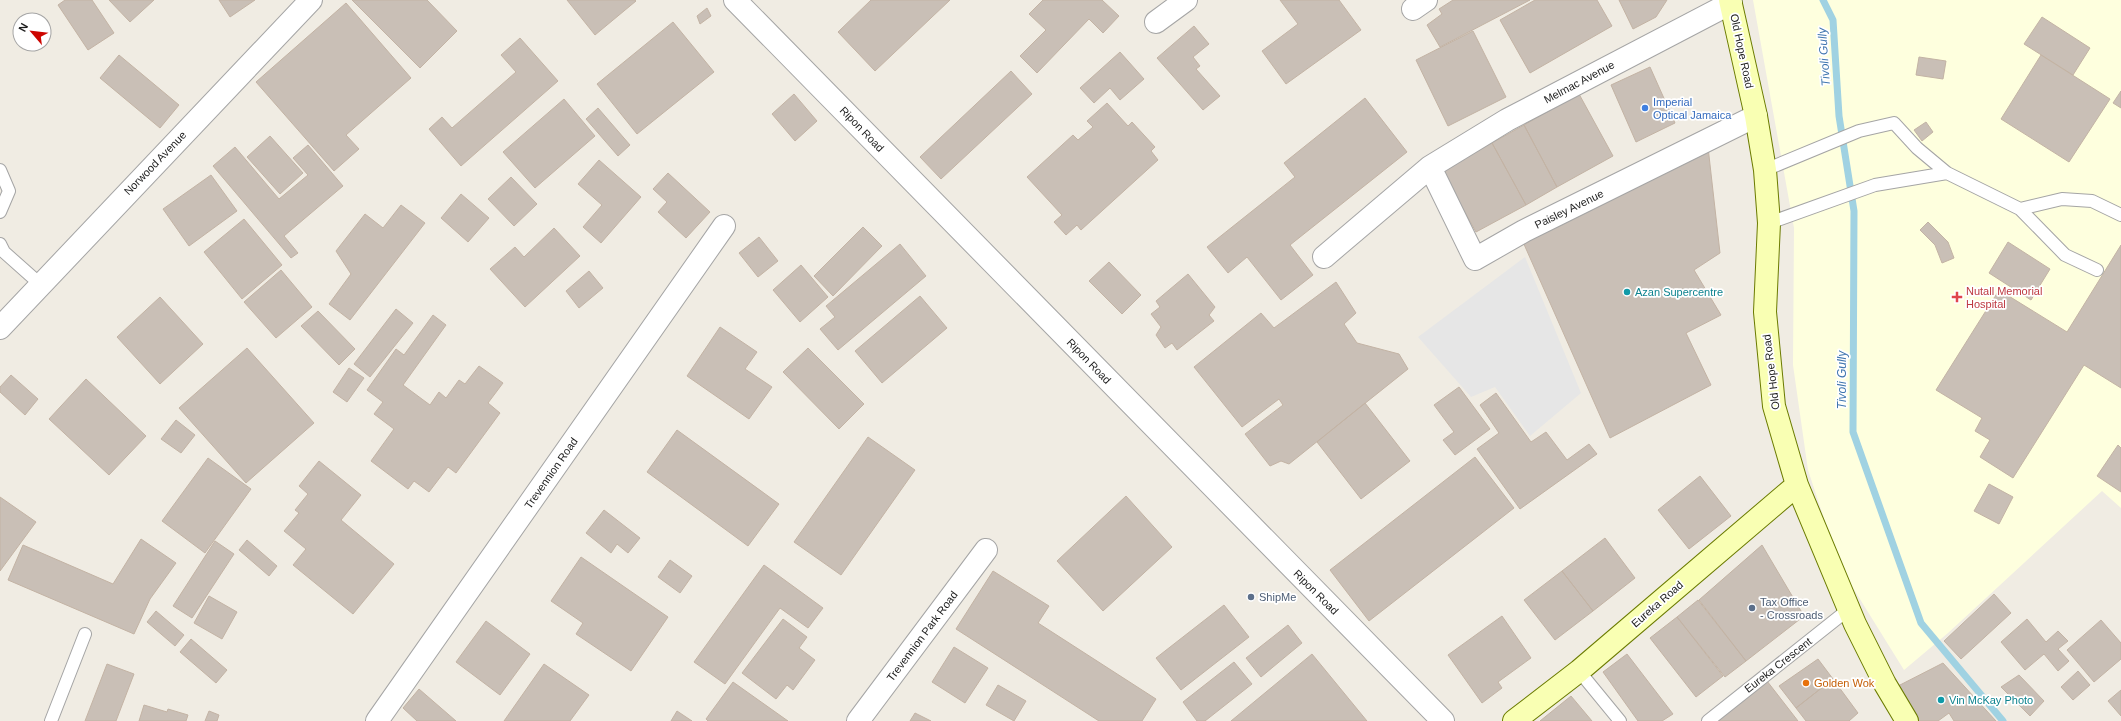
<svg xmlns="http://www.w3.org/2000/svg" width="2121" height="721" font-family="Arial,sans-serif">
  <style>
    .education { fill: #feffde }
    .parking { fill: #e6e6e6 }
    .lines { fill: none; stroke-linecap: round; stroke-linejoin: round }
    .stream { stroke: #a0d2e2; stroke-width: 7 }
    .building { fill: #c9bfb6; stroke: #c3b3a4 }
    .lane-casing { stroke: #a5a5a5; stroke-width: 14 }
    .street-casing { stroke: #a5a5a5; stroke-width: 24 }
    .secondary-casing { stroke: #6b7b00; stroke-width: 24 }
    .lane { stroke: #fff; stroke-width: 12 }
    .street { stroke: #fff; stroke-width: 22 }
    .secondary { stroke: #f9ffb3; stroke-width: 22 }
    .shop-dot { fill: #3f7fe0; stroke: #fff; stroke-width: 1.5 }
    .culture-dot { fill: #0f9aa8; stroke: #fff; stroke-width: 1.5 }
    .health-dot { fill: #e0444e; stroke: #fff; stroke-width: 1.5 }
    .service-dot { fill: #5c6f8a; stroke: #fff; stroke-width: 1.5 }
    .food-dot { fill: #e8710a; stroke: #fff; stroke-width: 1.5 }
    .labels { text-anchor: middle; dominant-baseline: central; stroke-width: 3.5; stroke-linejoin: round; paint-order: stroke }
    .street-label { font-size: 11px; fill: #1e1e1e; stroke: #fff }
    .shop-label { font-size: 11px; fill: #366cbe; stroke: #fff; text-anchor: start }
    .health-label { font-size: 11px; fill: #be3a42; stroke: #fff; text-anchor: start }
    .culture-label { font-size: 11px; fill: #0d838f; stroke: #fff; text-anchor: start }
    .service-label { font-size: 11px; fill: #4e5e75; stroke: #fff; text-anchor: start }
    .food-label { font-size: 11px; fill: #c56008; stroke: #fff; text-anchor: start }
    .water-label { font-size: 12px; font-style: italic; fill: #3f75af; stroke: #fff }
  </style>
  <rect width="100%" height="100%" fill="#f0ece3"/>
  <path class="education" d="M 1753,0 L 2121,0 L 2121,508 L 2102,491 L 1948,633 L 1904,670 L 1840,567 L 1808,470 L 1793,365 L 1794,228 Z"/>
  <path class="parking" d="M 1525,257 L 1581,393 L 1530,436 L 1495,387 L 1471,397 L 1418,337 Z"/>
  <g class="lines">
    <path class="stream" d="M 1823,0 L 1833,20 L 1839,116 L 1854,211 L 1853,432 L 1921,623 L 2003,721"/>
  </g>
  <path class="building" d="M 65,0 L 92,0 L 114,33 L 88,50 L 58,5 Z
    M 109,0 L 154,0 L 130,22 Z
    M 219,0 L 255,0 L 230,17 Z
    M 352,0 L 427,0 L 457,31 L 420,68 Z
    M 567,0 L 635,0 L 636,1 L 595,35 Z
    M 871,0 L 950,0 L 875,71 L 838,32 Z
    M 1043,0 L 1102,0 L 1119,16 L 1103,33 L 1089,19 L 1037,73 L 1020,56 L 1046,30 L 1029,14 Z
    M 1280,0 L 1339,0 L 1361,30 L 1286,84 L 1262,51 L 1298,24 Z
    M 1453,0 L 1530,0 L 1440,47 L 1427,25 L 1442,14 L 1439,9 Z
    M 1535,0 L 1597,0 L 1612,26 L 1530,73 L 1500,20 Z
    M 1619,0 L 1667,0 L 1656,17 L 1633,29 Z
    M 346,3 L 411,78 L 346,135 L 359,149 L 334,171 L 256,82 Z
    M 707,8 L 711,16 L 700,24 L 697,16 Z
    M 2042,17 L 2090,48 L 2073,75 L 2024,44 Z
    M 673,22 L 714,72 L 637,134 L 597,84 Z
    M 1194,26 L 1209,44 L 1193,57 L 1200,66 L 1196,69 L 1220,96 L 1203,110 L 1157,58 Z
    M 1473,31 L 1506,97 L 1448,126 L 1416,60 Z
    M 520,38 L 558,81 L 461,166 L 429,129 L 442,117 L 452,128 L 516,72 L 501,55 Z
    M 1120,52 L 1144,79 L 1120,100 L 1110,88 L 1094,103 L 1080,88 Z
    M 119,55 L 179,105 L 160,128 L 100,78 Z
    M 2041,55 L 2110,99 L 2069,162 L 2001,119 Z
    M 1919,57 L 1946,61 L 1943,79 L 1916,75 Z
    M 1650,67 L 1675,123 L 1636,142 L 1611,85 Z
    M 1011,71 L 1032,94 L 941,179 L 920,157 Z
    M 2121,91 L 2121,108 L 2113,103 Z
    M 794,94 L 817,121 L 795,141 L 772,114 Z
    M 1579,94 L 1613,156 L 1557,187 L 1524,125 Z
    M 1365,98 L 1407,152 L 1290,245 L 1313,275 L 1281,300 L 1247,257 L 1228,273 L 1207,247 L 1295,177 L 1284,163 Z
    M 564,99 L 595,136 L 535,188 L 503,152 Z
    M 1107,103 L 1128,126 L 1132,122 L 1155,147 L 1151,151 L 1158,160 L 1081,230 L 1077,225 L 1066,235 L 1054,222 L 1062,215 L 1027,177 L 1073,135 L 1078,140 L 1093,127 L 1087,121 Z
    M 598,108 L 630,145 L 618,156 L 586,119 Z
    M 1926,122 L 1933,132 L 1922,141 L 1914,130 Z
    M 1524,125 L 1557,187 L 1526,205 L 1492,143 Z
    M 270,136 L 303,173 L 280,194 L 247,157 Z
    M 1492,143 L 1526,205 L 1476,232 L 1442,171 Z
    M 308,145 L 343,186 L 284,236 L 298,253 L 291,258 L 213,166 L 235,147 L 279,199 L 308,175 L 293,158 Z
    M 1708,147 L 1720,253 L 1694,270 L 1721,315 L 1686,333 L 1711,385 L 1610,438 L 1523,242 Z
    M 599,160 L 641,197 L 601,243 L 583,227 L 602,205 L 578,184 Z
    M 668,173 L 710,212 L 686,238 L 658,212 L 667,202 L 653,189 Z
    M 211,175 L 237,211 L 189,246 L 163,209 Z
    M 511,177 L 537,204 L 514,226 L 488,199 Z
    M 461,194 L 489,218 L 468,242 L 441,218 Z
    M 401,205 L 425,223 L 350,320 L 329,304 L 351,274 L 336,251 L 365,214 L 383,228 Z
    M 244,219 L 282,265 L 242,299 L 204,252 Z
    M 1928,222 L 1948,242 L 1954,258 L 1942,263 L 1935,245 L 1920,230 Z
    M 863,227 L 882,246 L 833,296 L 814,276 Z
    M 554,228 L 580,256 L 525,307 L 490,269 L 515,247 L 524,257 Z
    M 759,237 L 778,261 L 758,277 L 739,253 Z
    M 2008,242 L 2050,269 L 2031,300 L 1989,273 Z
    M 900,244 L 926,276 L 838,350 L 820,329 L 835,317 L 826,306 Z
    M 2121,245 L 2121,388 L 2084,365 L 2013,478 L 1980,457 L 1990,440 L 1975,431 L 1982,418 L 1936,390 L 1999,290 L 2067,332 Z
    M 1109,262 L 1141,295 L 1122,314 L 1089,281 Z
    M 801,265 L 828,297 L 800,322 L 773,290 Z
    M 281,270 L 312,307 L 276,338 L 244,302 Z
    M 589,271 L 603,288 L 579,308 L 566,291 Z
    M 1188,274 L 1215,307 L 1209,315 L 1214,321 L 1177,350 L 1172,343 L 1165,348 L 1156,335 L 1161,327 L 1151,314 L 1160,307 L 1156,301 Z
    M 1336,282 L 1356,313 L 1344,324 L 1357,343 L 1399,354 L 1408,369 L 1289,464 L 1281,461 L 1270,466 L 1245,434 L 1283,405 L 1279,399 L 1242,427 L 1194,367 L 1261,313 L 1274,328 Z
    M 920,296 L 947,328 L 882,383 L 855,351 Z
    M 160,297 L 203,344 L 160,384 L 117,337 Z
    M 396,309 L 413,323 L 370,377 L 354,364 Z
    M 318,311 L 355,349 L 339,365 L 301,326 Z
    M 433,315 L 446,325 L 403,385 L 430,405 L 439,392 L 446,398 L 459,380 L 465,384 L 479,366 L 503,383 L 488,403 L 500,413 L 456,473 L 448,467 L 429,492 L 414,481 L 408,489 L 371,461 L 394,429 L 374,414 L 383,402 L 367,390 L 396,349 L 404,355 Z
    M 720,327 L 757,352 L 745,369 L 772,387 L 749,419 L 687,376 Z
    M 247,348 L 314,423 L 246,483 L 179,408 Z
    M 808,348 L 864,404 L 839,429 L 783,372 Z
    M 349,368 L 364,378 L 347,402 L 333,392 Z
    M 11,375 L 38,399 L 25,415 L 0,392 L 0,387 Z
    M 86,379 L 146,436 L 109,475 L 49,419 Z
    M 1459,387 L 1490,429 L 1455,455 L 1443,440 L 1454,432 L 1434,405 Z
    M 1496,393 L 1531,442 L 1546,432 L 1567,460 L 1589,444 L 1597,454 L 1520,509 L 1477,449 L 1499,433 L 1480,405 Z
    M 1365,403 L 1410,461 L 1361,499 L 1317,442 Z
    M 176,420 L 195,435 L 181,453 L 161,439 Z
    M 677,430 L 779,504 L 748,546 L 647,472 Z
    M 868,437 L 915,470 L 841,575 L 794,542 Z
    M 2118,445 L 2121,448 L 2121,492 L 2097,476 Z
    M 1475,457 L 1514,508 L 1369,621 L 1330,570 Z
    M 208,458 L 251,489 L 205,553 L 162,521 Z
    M 319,461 L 361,495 L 341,520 L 394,564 L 353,614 L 293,565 L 306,549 L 284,531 L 299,513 L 295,510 L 308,494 L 299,486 Z
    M 1700,476 L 1731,516 L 1689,549 L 1658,510 Z
    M 1989,484 L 2013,497 L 1999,524 L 1974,511 Z
    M 1126,496 L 1172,547 L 1103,611 L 1057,561 Z
    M 0,497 L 36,522 L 0,571 Z
    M 604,510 L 640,538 L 628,553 L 617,544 L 611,553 L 586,533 Z
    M 1605,538 L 1635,578 L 1593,611 L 1562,571 Z
    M 141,539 L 176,563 L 150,599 L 134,634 L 8,580 L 23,545 L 113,584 Z
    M 247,540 L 277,566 L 269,576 L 239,550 Z
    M 215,541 L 234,554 L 192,618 L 173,606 Z
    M 1762,545 L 1804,616 L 1746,661 L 1699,600 Z
    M 581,557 L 668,617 L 631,671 L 576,634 L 583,623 L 551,601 Z
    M 670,560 L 692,576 L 680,593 L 658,577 Z
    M 764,565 L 823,608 L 808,628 L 780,608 L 725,684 L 694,662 Z
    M 993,571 L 1049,606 L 1038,623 L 1156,699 L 1142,721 L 1099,721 L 956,629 Z
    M 1562,571 L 1593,611 L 1555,640 L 1524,600 Z
    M 1994,594 L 2011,613 L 1961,659 L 1944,641 Z
    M 209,596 L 237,612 L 222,639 L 194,623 Z
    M 1698,600 L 1746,661 L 1725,677 L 1677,617 Z
    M 1224,605 L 1249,637 L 1181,690 L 1156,658 Z
    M 156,611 L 184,635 L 175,646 L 147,622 Z
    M 1502,616 L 1531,658 L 1498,682 L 1502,688 L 1482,703 L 1448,655 Z
    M 1677,617 L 1723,676 L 1696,697 L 1650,638 Z
    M 783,619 L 807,637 L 799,648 L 815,660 L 793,690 L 787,685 L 776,699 L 742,673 Z
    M 2027,619 L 2046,642 L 2058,631 L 2068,641 L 2058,649 L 2069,661 L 2058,671 L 2044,654 L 2025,670 L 2001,642 Z
    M 2101,620 L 2121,643 L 2121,659 L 2094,682 L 2067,650 Z
    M 486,621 L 530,654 L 500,695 L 456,662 Z
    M 1288,625 L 1302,643 L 1261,677 L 1246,658 Z
    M 191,639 L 227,670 L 216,683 L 180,652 Z
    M 954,647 L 988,668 L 965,703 L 932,682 Z
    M 1312,654 L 1367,721 L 1231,721 Z
    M 1627,654 L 1673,714 L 1662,721 L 1638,721 L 1603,672 Z
    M 1818,659 L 1833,679 L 1796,708 L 1779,686 Z
    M 1234,662 L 1252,684 L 1205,721 L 1197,721 L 1183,702 Z
    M 1943,663 L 1996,721 L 1954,721 L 1949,713 L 1938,721 L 1918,721 L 1898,686 Z
    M 107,664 L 134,674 L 116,721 L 85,721 Z
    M 544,664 L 589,695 L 570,721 L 504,721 Z
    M 2078,671 L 2090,685 L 2073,700 L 2061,687 Z
    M 2019,675 L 2044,701 L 2030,716 L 2001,687 Z
    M 1833,679 L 1858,713 L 1849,721 L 1806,721 L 1796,708 Z
    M 1767,681 L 1798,721 L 1717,721 Z
    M 733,682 L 788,721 L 708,721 L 706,719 Z
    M 998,685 L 1026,701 L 1014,721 L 986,705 Z
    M 419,689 L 456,721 L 417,721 L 403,708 Z
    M 2121,690 L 2121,716 L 2108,701 Z
    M 1571,696 L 1592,721 L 1540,721 Z
    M 144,705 L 167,712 L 168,709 L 188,715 L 186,721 L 139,721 Z
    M 209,711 L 219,715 L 217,721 L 205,721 Z
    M 677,711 L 692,721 L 671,721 Z
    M 915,713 L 931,721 L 910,721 Z"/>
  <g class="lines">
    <g class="lane-casing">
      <path id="lane" d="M 0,170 L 9,191 L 0,212
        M 1765,170 L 1859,131 L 1894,123 L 1917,148 L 1947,173 L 2020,209 L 2065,255 L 2097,270
        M 2020,209 L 2062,199 L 2092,201 L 2121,215
        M 1769,223 L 1875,185 L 1947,173
        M 0,244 L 4,252 L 40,284
        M 1579,671 L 1620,721
        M 51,721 L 85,634
        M 1708,721 L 1849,609"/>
    </g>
    <g class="street-casing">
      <path id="street" d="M 735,0 L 1443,721
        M 1413,9 L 1426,0
        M 1156,22 L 1186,0
        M 1430,167 L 1475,259 L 1524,231 L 1756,116
        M 1324,257 L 1430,167 L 1507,120 L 1731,3
        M 0,328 L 311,0
        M 377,721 L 724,226
        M 858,721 L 986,550"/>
    </g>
    <g class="secondary-casing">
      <path id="secondary" d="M 1730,0 L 1756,116 L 1765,170 L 1769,223 L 1765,312 L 1774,406 L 1797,485 L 1855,624 L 1885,684 L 1907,721
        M 1514,721 L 1579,671 L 1797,485"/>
    </g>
    <use href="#lane" class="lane"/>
    <use href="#street" class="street"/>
    <use href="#secondary" class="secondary"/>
  </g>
  <circle class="shop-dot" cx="1645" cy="108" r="4"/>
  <g class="culture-dot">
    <circle cx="1627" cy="292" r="4"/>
    <circle cx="1941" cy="700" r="4"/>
  </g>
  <path class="health-dot" d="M1955 291h4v4h4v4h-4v4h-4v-4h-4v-4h4z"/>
  <g class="service-dot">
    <circle cx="1251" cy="597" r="4"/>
    <circle cx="1752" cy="608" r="4"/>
  </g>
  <circle class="food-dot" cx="1806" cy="683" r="4"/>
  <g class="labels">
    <g class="street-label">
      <text transform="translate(1742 51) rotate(78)">Old Hope Road</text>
      <text transform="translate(1579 82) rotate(-28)">Melmac Avenue</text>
      <text transform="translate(862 129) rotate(46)">Ripon Road</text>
      <text transform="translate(155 163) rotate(-46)">Norwood Avenue</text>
      <text transform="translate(1569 209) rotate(-26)">Paisley Avenue</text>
      <text transform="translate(1089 361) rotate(46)">Ripon Road</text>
      <text transform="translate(1771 372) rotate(-97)">Old Hope Road</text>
      <text transform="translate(551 473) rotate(-55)">Trevennion Road</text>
      <text transform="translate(1316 592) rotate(45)">Ripon Road</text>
      <text transform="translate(1657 604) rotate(-41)">Eureka Road</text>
      <text transform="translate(922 636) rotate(-53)">Trevennion Park Road</text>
      <text transform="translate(1778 665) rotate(-38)">Eureka Crescent</text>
    </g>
    <g class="shop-label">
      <text x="1653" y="102">Imperial<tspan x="1653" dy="13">Optical Jamaica</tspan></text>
    </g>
    <g class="health-label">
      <text x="1966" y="291">Nutall Memorial<tspan x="1966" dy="13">Hospital</tspan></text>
    </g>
    <g class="culture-label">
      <text x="1635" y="292">Azan Supercentre</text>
      <text x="1949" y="700">Vin McKay Photo</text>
    </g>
    <g class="service-label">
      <text x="1259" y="597">ShipMe</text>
      <text x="1760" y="602">Tax Office<tspan x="1760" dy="13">- Crossroads</tspan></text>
    </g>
    <g class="food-label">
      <text x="1814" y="683">Golden Wok</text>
    </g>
    <g class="water-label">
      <text transform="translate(1824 57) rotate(-94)">Tivoli Gully</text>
      <text transform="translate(1842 380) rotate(-90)">Tivoli Gully</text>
    </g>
  </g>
  <g transform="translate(32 32) rotate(298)"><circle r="19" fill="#ffffff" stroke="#a5a5a5"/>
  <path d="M0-3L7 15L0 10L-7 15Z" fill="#cd0500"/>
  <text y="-6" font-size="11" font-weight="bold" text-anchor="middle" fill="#1e1e1e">N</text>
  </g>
</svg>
